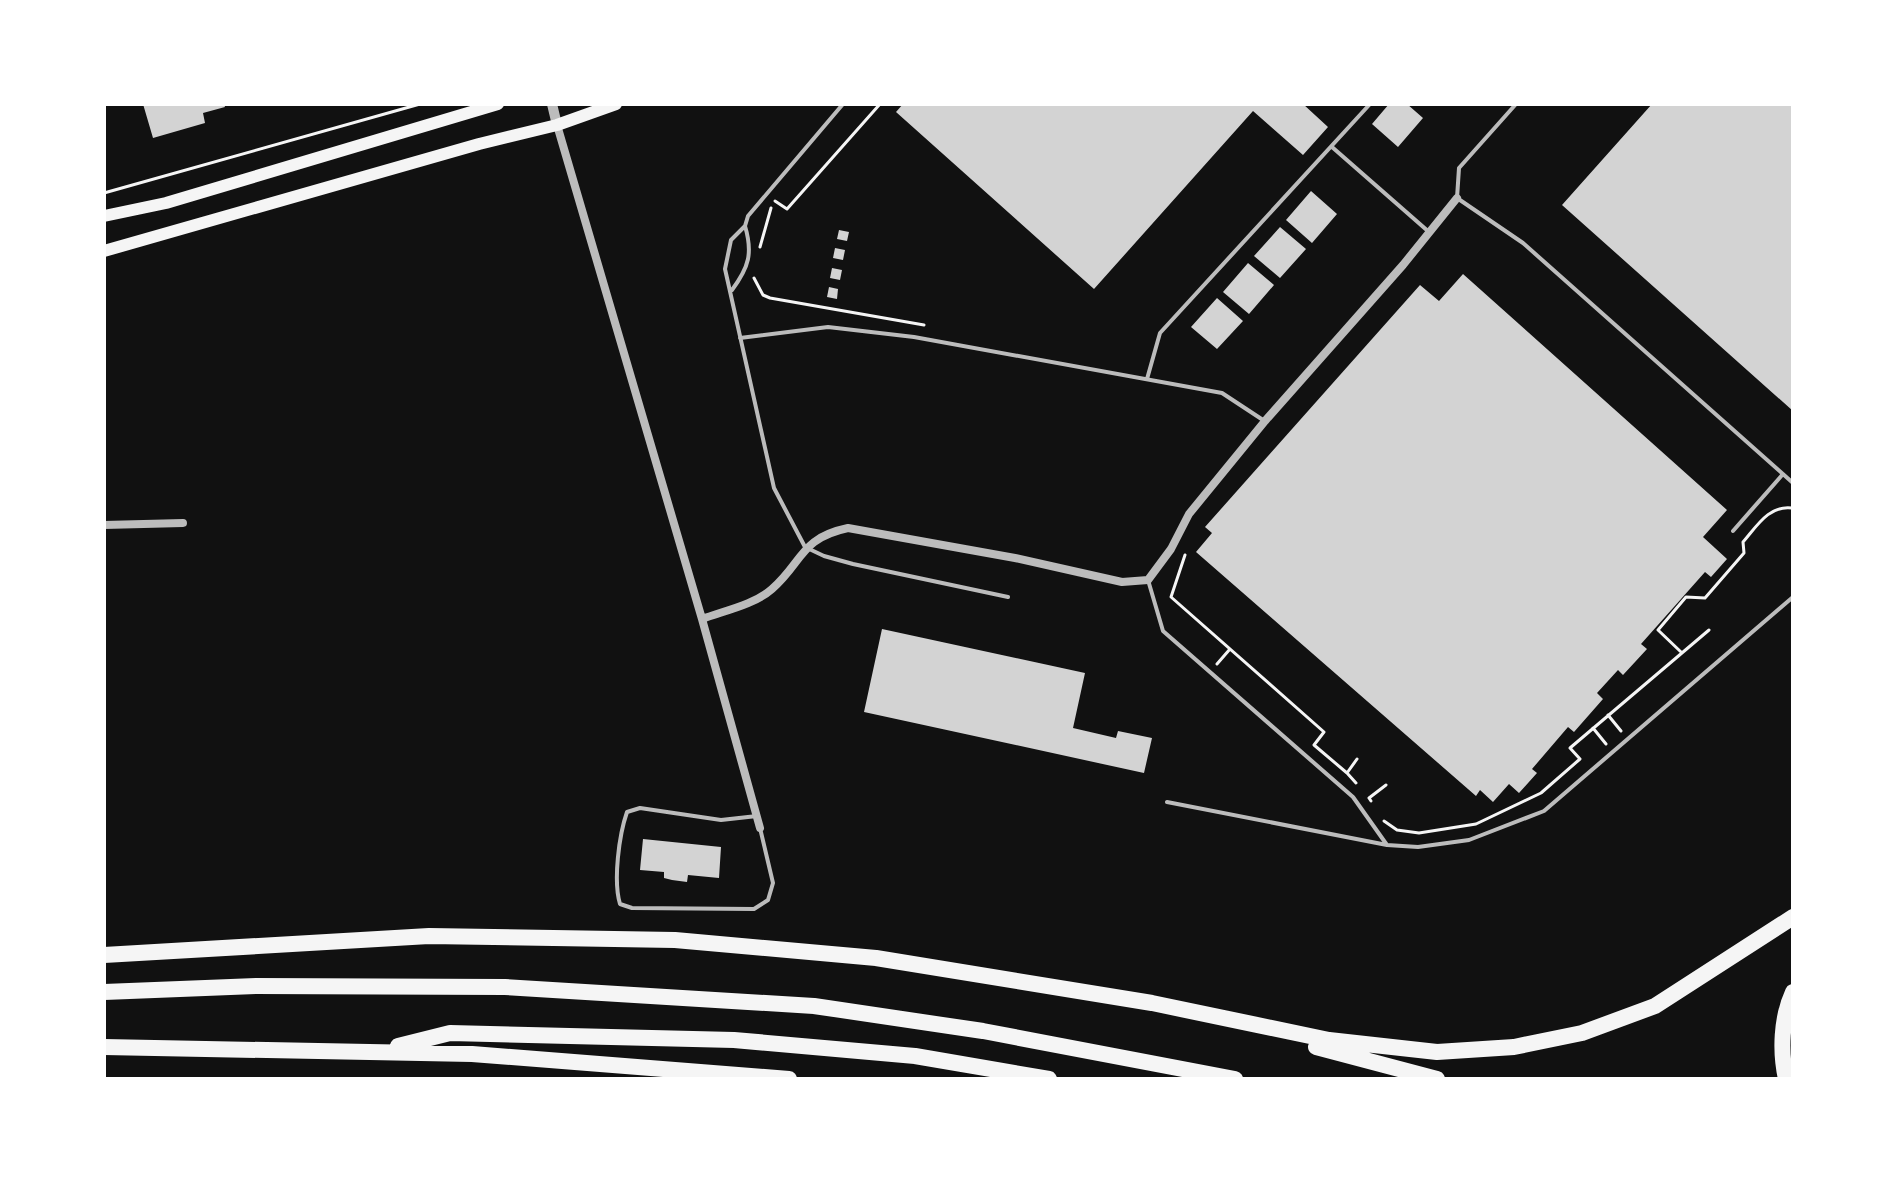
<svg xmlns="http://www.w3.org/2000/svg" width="1897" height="1183" font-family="Montserrat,sans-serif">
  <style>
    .building { fill: #d3d3d3 }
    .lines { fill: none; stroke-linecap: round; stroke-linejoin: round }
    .path { stroke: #f5f5f5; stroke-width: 3 }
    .service { stroke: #bcbcbc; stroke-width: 4 }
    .minor { stroke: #bcbcbc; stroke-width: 8 }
    .tertiary { stroke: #bcbcbc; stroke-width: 10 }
    .secondary { stroke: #f5f5f5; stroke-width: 12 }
    .motorway { stroke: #f5f5f5; stroke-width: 16 }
  </style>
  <rect width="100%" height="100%" fill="#111"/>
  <path class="building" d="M 143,104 L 224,104 L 225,107 L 203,113 L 205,123 L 153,138 Z
    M 903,104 L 1303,104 L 1328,127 L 1303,155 L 1253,111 L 1094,289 L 896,112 Z
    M 1389,104 L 1407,104 L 1423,118 L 1398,147 L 1372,124 Z
    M 1652,104 L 1793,104 L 1793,411 L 1562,205 Z
    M 1311,191 L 1337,214 L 1312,243 L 1286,220 Z
    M 1280,227 L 1306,249 L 1280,278 L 1254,256 Z
    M 839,230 L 849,232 L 847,241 L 837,239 Z
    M 835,248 L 845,250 L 843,260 L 833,258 Z
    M 1248,263 L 1274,285 L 1249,314 L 1223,292 Z
    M 832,268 L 842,270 L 840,280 L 830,278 Z
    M 1463,274 L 1727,510 L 1703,537 L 1727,559 L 1711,577 L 1705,572 L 1641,644 L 1647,649 L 1623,675 L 1618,670 L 1597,693 L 1603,699 L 1574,732 L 1568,727 L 1532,769 L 1537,773 L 1519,793 L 1509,784 L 1493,802 L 1480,790 L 1476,796 L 1196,552 L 1212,533 L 1205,527 L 1420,285 L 1439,301 Z
    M 829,287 L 838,289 L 837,299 L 827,297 Z
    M 1217,298 L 1243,321 L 1217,349 L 1191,327 Z
    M 882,629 L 1085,673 L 1073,728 L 1116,738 L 1118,731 L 1152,738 L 1144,773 L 864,712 Z
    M 643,839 L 721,847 L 719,878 L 688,875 L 687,882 L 672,880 L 664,878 L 664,872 L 640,870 Z"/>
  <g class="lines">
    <path class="path" d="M 104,193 L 420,104
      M 775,201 L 787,209 L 880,104
      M 760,247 L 771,208
      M 754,278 L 763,295 L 770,298 L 924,325
      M 1185,555 L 1171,597 L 1324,732 L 1314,745 L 1347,773
      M 1681,652 L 1658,630 L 1686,597 L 1705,598 L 1744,553 L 1743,542 C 1757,526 1769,505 1792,508
      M 1217,664 L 1230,649
      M 1608,715 L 1621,731
      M 1593,728 L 1606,744
      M 1356,783 L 1347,773 L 1357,759
      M 1371,801 L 1369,798 L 1386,785
      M 1384,821 L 1397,830 L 1419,833 L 1476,824 L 1541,793 L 1580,759 L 1570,748 L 1709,630"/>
    <path class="service" d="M 843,104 L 748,216 L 745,226 L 731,240 L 725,269 L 774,488 L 805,547 L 824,556 L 853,564 L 1008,597
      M 1516,104 L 1459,168 L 1457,198 L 1523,243 L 1793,483
      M 1332,147 L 1429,232
      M 732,290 C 749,267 753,253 745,226
      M 740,338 L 828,327 L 914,337 L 1222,393 L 1263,420
      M 1147,379 L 1160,333 L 1370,104
      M 1733,531 L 1783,474
      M 1148,580 L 1163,631 L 1353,797 L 1387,845
      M 1167,802 L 1387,845 L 1418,847 L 1469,840 L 1544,811 L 1793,597
      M 757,816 L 721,820 L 640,808 L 627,812 C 619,835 613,881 620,904 L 632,908 L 754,909 L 768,900 L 773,883 L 760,828"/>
    <path class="minor" d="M 557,125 L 702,619 L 760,828
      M 104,525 L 183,523
      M 702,619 C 723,611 754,605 772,589 C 803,562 800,538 848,528 L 1015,558 L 1122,582 L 1148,580 L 1171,549 L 1189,514 L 1265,421 L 1403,265 L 1457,198"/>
    <path class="tertiary" d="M 552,104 L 557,125"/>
    <path class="secondary" d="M 104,216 L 166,203 L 498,104
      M 104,251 L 479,144 L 557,125 L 616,104"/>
    <path class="motorway" d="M 104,955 L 429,936 L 675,940 L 876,958 L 1152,1003 L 1329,1040 L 1437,1052 L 1514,1047 L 1582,1033 L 1655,1006 L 1793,917
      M 104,992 L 256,986 L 505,987 L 814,1006 L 983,1031 L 1235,1079
      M 398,1046 L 450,1033 L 734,1040 L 915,1056 L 1049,1079
      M 104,1047 L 472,1054 L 789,1079
      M 1316,1047 L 1437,1079
      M 1786,1079 C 1780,1052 1781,1018 1793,992"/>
  </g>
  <rect width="1897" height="1183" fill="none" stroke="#ffffff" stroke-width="212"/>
</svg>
